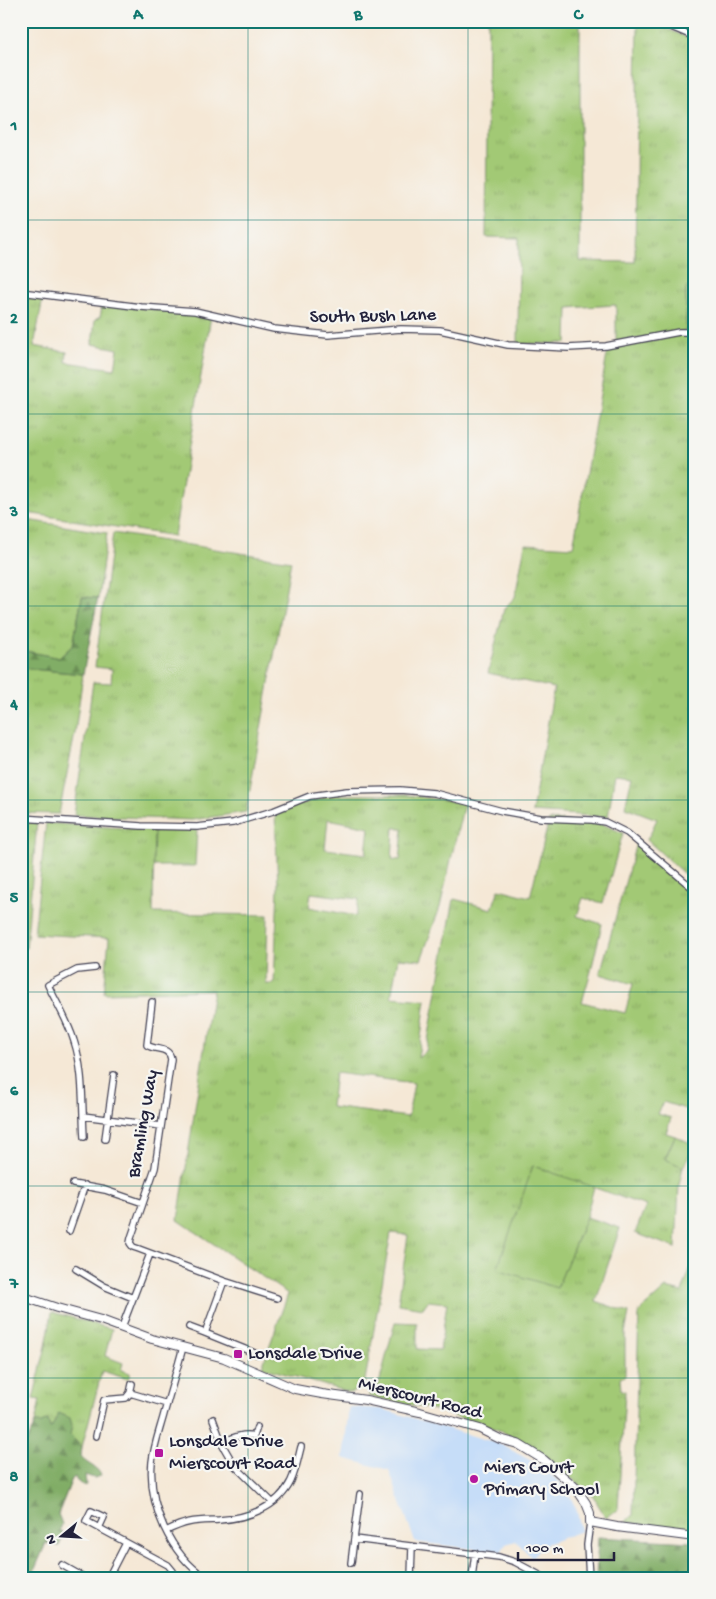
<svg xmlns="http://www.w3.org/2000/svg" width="716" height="1599" font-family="'Gochi Hand',sans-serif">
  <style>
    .built { fill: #c6ddf8 }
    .grass { fill: url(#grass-tufts); stroke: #627658; fill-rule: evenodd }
    .forest { fill: url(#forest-firs); stroke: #526850 }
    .garden { fill: #a2c974; stroke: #627658 }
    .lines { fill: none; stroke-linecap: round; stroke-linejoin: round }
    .street-casing { stroke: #424052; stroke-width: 8 }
    .secondary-casing { stroke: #424052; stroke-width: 10 }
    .street { stroke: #fff; stroke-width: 5.5 }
    .secondary { stroke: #fff; stroke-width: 8 }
    .grid { fill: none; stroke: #0f766e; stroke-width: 1; stroke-opacity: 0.55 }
    .poi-dot { fill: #b5179e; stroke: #f6f6f2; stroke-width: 2 }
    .labels { text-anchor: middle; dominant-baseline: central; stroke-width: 4.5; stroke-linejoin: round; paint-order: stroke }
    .street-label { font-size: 19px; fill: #22223b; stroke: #f6f6f2 }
    .poi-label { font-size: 19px; fill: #22223b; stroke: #f6f6f2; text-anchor: start }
    .neatline { fill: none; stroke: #0f766e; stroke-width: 2 }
    .grid-label { font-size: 16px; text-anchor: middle; font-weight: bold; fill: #0f766e }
  </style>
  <defs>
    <pattern id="grass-tufts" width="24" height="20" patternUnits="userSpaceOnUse" patternTransform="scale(1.25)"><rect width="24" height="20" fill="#a2c974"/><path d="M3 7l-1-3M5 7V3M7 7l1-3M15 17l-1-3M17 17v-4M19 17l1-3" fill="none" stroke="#8bac65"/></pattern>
    <pattern id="forest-firs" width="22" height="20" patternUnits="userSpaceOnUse" patternTransform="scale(1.25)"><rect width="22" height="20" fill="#81ad66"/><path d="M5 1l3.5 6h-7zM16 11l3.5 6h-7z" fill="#698c55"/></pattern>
  </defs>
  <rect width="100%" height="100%" fill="#f6f6f2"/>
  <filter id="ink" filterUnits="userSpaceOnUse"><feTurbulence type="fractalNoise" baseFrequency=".02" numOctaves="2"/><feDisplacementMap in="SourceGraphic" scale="10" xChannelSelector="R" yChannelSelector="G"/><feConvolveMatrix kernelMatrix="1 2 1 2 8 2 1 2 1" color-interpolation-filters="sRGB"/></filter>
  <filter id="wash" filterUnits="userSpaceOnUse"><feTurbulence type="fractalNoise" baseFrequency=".0096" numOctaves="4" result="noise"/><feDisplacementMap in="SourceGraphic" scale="20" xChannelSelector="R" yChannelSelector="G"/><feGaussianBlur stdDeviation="1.12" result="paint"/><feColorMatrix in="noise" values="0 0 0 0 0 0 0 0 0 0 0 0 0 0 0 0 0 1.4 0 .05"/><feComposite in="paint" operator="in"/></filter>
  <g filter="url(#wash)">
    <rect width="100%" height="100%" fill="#f5e8d6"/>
    <path class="built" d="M 349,1407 L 382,1409 L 500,1444 L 541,1466 L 567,1489 L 577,1511 L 581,1531 L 541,1546 L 532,1558 L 516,1541 L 506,1544 L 501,1552 L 415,1542 L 389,1470 L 343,1458 Z"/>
    <path class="grass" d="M 488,21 L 580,21 L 580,261 L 635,262 L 638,21 L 649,21 L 695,41 L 695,288 L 686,288 L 686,331 L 616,342 L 616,305 L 568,308 L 567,343 L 518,344 L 519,238 L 486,237 Z
      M 21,295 L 43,298 L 34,346 L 67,352 L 66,362 L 115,369 L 118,349 L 92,344 L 95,320 L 100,317 L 103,303 L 211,316 L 174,536 L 21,512 Z
      M 679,335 L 695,336 L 695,884 L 647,840 L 657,819 L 625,807 L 632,776 L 615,774 L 608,817 L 532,812 L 554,688 L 488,673 L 504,609 L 515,597 L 525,544 L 573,547 L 608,349 Z
      M 21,519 L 107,533 L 98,598 L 82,597 L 73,645 L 59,658 L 21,650 Z
      M 113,533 L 291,561 L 246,812 L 192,820 L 74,815 L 93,682 L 111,683 L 112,669 L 95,667 Z
      M 21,668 L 83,674 L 75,733 L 59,814 L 21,813 Z
      M 331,795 L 407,795 L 464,803 L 440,907 L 421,960 L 398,958 L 391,997 L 426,1000 L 418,1058 L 426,1051 L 454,899 L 492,909 L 499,889 L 530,897 L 549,820 L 602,824 L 623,833 L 603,903 L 583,898 L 577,916 L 602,924 L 591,971 L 582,1002 L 625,1013 L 633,984 L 600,974 L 636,843 L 695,894 L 695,1112 L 663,1102 L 658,1114 L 671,1118 L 666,1133 L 675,1136 L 665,1158 L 683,1167 L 679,1185 L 676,1248 L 635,1233 L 646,1206 L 533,1166 L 557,1288 L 586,1217 L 620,1228 L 596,1301 L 629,1313 L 625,1333 L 625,1376 L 620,1378 L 621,1390 L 625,1391 L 618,1509 L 606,1518 L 593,1496 L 552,1462 L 502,1431 L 435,1410 L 368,1396 L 379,1384 L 395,1322 L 417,1323 L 417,1349 L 440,1350 L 447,1303 L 428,1301 L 423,1308 L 398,1304 L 408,1235 L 391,1233 L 364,1386 L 351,1393 L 262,1367 L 288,1294 L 178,1220 L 213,990 L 104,993 L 109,938 L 34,934 L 46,823 L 154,830 L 153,913 L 268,915 L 266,984 L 274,984 L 278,887 L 275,812 ZM 328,819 L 369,827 L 366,854 L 325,849 ZM 394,828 L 403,828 L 400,860 L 392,859 ZM 311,893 L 359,899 L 356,916 L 309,907 ZM 335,1073 L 414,1083 L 408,1117 L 331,1107 Z
      M 21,822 L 37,822 L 26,949 L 21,937 Z
      M 695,1256 L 695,1532 L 625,1522 L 633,1515 L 639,1312 L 666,1288 L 682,1292 Z
      M 52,1312 L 112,1329 L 105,1356 L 123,1363 L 121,1370 L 130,1373 L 128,1379 L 102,1371 L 77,1466 L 53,1527 L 64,1533 L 59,1546 L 46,1543 L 31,1578 L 21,1578 L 21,1442 L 31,1441 L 40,1400 L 33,1399 L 46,1346 Z"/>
    <path class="forest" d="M 82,597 L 98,598 L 83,674 L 21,668 L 21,650 L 59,658 L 73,645 Z
      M 59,1413 L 70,1418 L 72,1425 L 70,1435 L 82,1447 L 81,1457 C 87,1465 99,1467 101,1476 L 94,1478 L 85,1475 L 86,1485 L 85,1486 L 79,1483 L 75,1477 L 72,1479 L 58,1514 L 62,1524 L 60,1530 L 64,1533 L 59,1546 L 46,1543 L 31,1578 L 21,1578 L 21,1442 L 27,1442 L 35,1423 L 41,1423 L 48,1420 L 50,1428 L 51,1428 Z
      M 598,1537 L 692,1542 L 695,1544 L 695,1571 L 632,1578 L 596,1578 Z"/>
    <path class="garden" d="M 686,288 L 695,288 L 695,331 L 686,331 Z
      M 154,830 L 197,830 L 195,866 L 153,866 Z
      M 675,1136 L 695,1145 L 683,1167 L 665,1159 Z
      M 533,1166 L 594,1187 L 586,1217 L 557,1288 L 497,1269 Z"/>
  </g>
  <g filter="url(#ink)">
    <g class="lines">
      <g class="street-casing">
        <path id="street" d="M 657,21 L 695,37
          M 21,292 L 141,307 L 195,311 L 274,329 L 328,335 L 401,329 L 440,330 L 508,345 L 568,348 L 606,346 L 679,332 L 695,332
          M 21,818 L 141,826 L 197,827 L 233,823 L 273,811 L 310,796 L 347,791 L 400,790 L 434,793 L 502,811 L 541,818 L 592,820 L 605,822 L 627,833 L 695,890
          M 152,1002 L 147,1045 C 155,1051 169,1046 171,1059 L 155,1168 L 131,1238 L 130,1243 L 133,1247 L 139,1249 L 224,1281 L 277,1298
          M 83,1116 L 161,1126
          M 84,1137 C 82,1106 84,1070 74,1041 C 68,1021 57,1004 48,985 L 77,970 L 95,968
          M 105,1139 L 114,1075
          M 21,1180 L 21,1225
          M 73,1184 L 105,1190 L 143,1203
          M 69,1231 L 85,1185
          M 76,1269 L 104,1286 L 133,1298
          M 224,1281 L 205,1333 L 257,1354
          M 122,1327 L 150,1254
          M 189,1327 L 205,1333
          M 183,1347 C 177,1370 170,1392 164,1414 C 160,1429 154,1445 152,1462 C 148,1505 170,1554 206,1578
          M 130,1393 L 167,1404
          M 213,1419 L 223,1446 L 234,1465 L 272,1502
          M 96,1436 L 104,1400 L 126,1398 L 130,1393 L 132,1384
          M 222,1442 C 232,1438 243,1433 254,1436 L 257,1427
          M 99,1528 L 104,1517 L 91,1511 L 86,1521 L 168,1565 L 173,1571 L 175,1578
          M 166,1531 C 188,1520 196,1521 219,1520 C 247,1518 278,1508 291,1481 C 296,1470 298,1459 301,1447
          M 354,1539 L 360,1494
          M 351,1563 L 354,1539 L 499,1557 L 515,1562 L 545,1578
          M 62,1565 L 85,1578
          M 108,1578 L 126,1543
          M 411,1578 L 412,1546
          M 472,1578 L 475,1553
          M 589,1578 L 587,1545 L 590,1522"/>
      </g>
      <g class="secondary-casing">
        <path id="secondary" d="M 21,1296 L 57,1308 L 101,1320 L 152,1339 L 224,1358 L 295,1389 L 322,1394 L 366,1400 L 420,1412 L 480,1429 L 500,1439 L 518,1444 L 544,1460 L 575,1487 L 586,1503 L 590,1513 L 590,1522 L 617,1527 L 695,1537"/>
      </g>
      <use href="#street" class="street"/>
      <use href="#secondary" class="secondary"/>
    </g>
  </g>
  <path class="grid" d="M 248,21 L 248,1578M 468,21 L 468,1578M 21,220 L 695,220M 21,414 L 695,414M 21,606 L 695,606M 21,800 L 695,800M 21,992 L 695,992M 21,1186 L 695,1186M 21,1378 L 695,1378"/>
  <g class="poi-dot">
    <rect x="233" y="1349" width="10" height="10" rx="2.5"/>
    <rect x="154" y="1448" width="10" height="10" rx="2.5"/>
    <circle cx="474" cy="1479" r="5"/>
  </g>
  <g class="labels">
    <g class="street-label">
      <text transform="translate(373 317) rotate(-1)">South Bush Lane</text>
      <text transform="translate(144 1124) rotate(-80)">Bramling Way</text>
      <text transform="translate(420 1399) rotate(14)">Mierscourt Road</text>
    </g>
    <g class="poi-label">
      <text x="248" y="1354">Lonsdale Drive</text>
      <text x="169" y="1442">Lonsdale Drive<tspan x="169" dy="22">Mierscourt Road</tspan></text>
      <text x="484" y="1468">Miers Court<tspan x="484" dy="22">Primary School</tspan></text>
    </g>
  </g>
  <rect width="716" height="1599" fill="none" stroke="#f6f6f2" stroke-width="55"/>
  <g transform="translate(62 1536) rotate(252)" stroke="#f6f6f2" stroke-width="4" paint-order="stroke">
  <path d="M0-4L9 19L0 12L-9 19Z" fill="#22223b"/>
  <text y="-8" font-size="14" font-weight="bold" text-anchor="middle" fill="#22223b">N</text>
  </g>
  <path d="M518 1552v8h96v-8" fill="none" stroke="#22223b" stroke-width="2.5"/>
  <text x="526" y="1552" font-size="15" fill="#22223b" stroke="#f6f6f2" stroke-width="4" paint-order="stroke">100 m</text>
  <rect x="28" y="28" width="660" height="1544" class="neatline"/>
  <g class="grid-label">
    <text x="138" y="19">A</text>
    <text x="358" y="19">B</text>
    <text x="578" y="19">C</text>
    <text x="14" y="130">1</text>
    <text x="14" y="323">2</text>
    <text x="14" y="516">3</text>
    <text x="14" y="709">4</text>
    <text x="14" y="902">5</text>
    <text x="14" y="1095">6</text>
    <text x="14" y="1288">7</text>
    <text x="14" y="1481">8</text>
  </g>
</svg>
